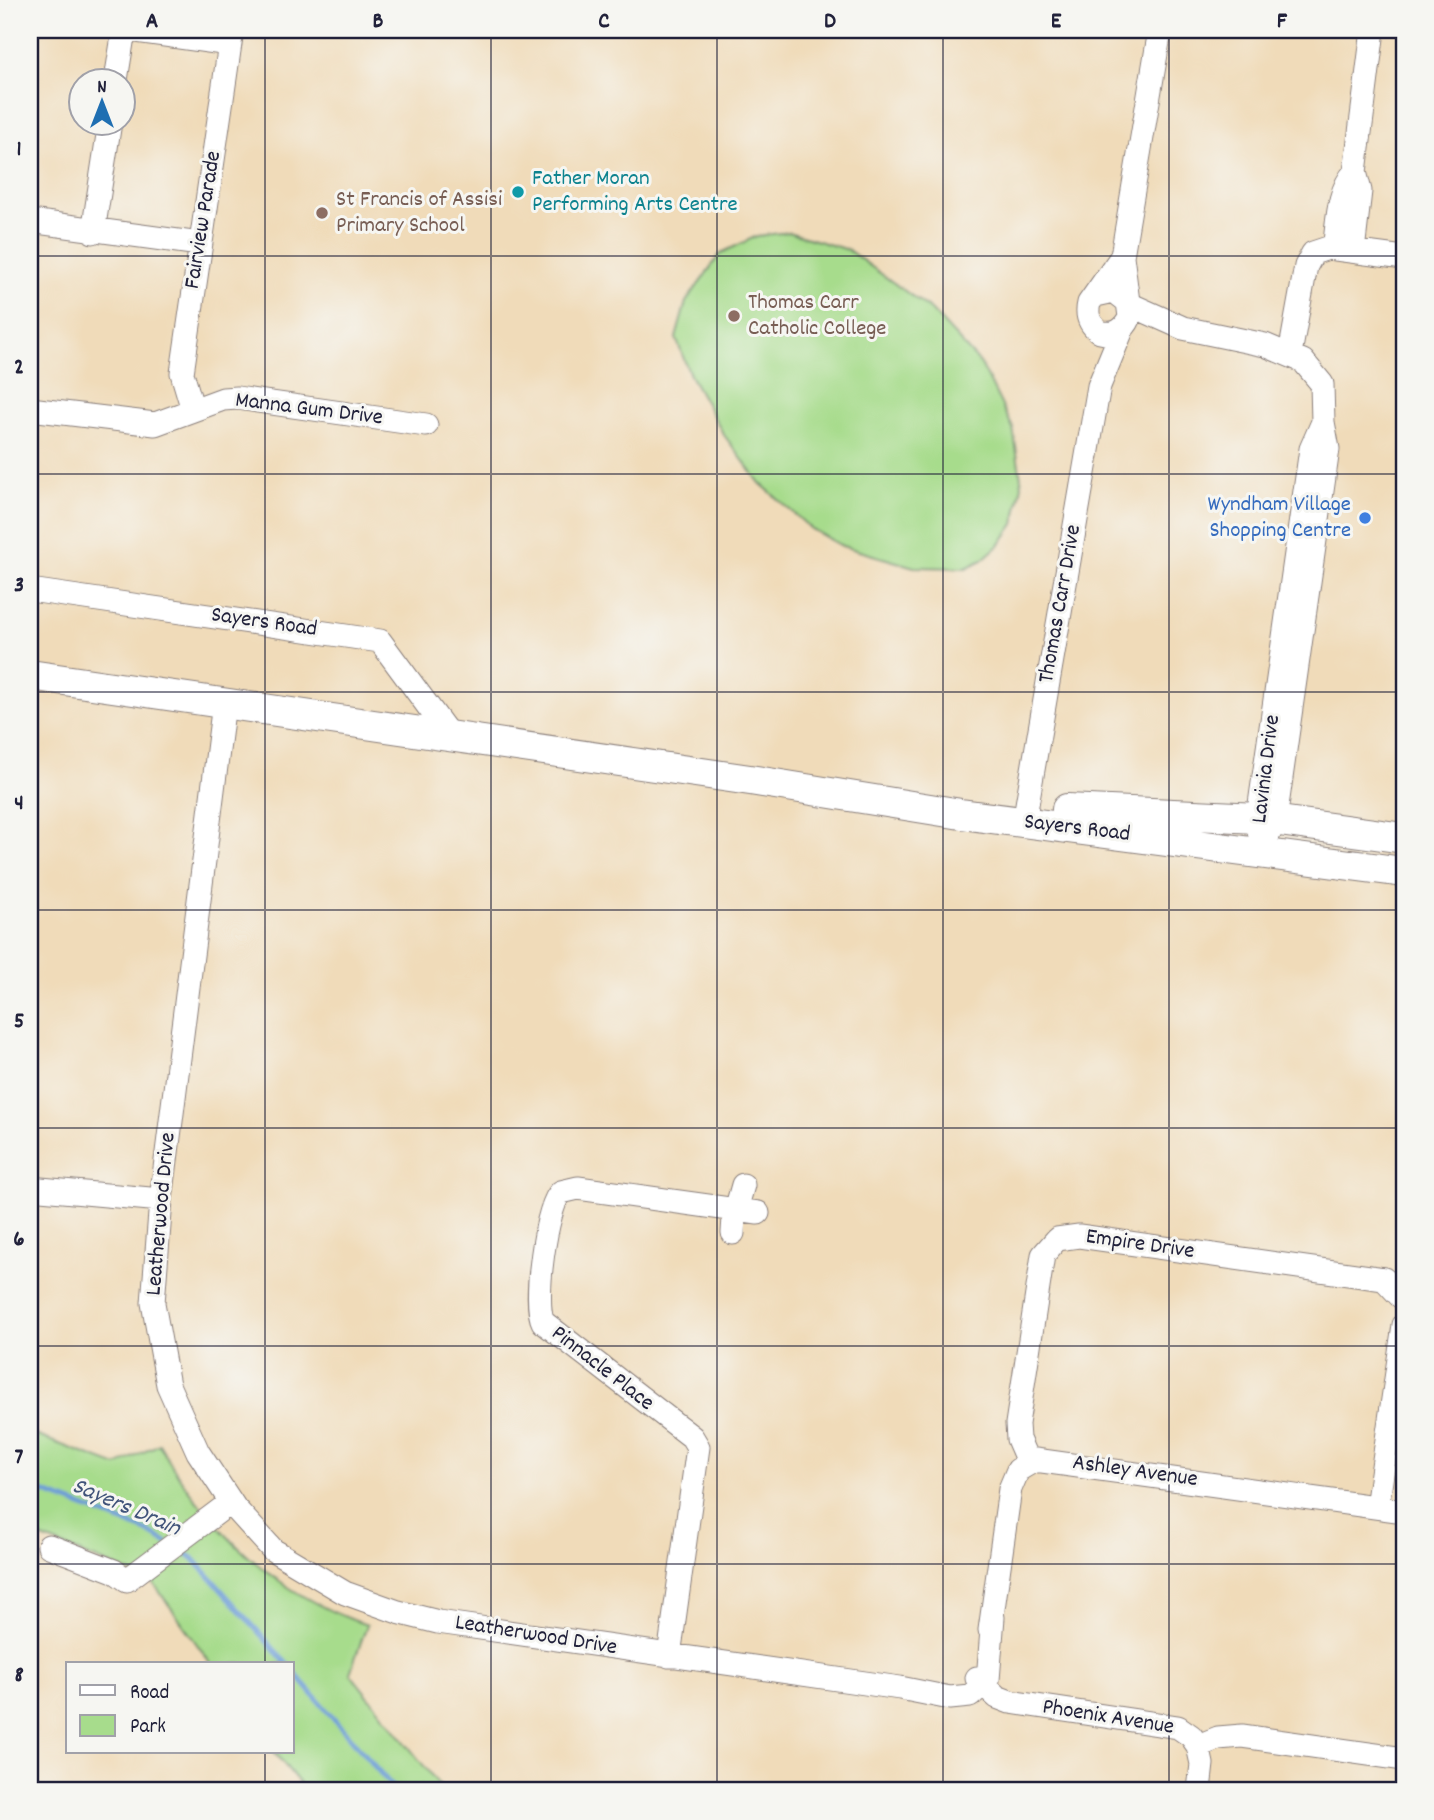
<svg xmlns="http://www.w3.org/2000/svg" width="1434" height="1820" font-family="Dekko,sans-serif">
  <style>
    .green { fill: #a7dc8c; stroke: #647f64; stroke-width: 2 }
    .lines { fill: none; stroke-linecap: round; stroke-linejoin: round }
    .stream { stroke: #6d9dd7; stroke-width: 5 }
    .minor-casing { stroke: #897e7a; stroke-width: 25 }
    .major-casing { stroke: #897e7a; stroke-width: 32 }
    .minor { stroke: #fff; stroke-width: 23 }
    .major { stroke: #fff; stroke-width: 30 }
    .grid { fill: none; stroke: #22223b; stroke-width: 2; stroke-opacity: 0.55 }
    .culture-dot { fill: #0f9aa8; stroke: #f6f6f2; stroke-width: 2.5 }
    .education-dot { fill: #8d6e63; stroke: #f6f6f2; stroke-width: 2.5 }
    .shop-dot { fill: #3f7fe0; stroke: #f6f6f2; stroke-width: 2.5 }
    .labels { text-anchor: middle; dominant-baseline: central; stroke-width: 6; stroke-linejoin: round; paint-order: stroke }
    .culture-label { font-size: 23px; fill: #0d838f; stroke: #f6f6f2; text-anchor: start }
    .education-label { font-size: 23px; fill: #785e54; stroke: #f6f6f2; text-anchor: start }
    .street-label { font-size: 23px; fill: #22223b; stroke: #f6f6f2 }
    .shop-label { font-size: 23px; fill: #366cbe; stroke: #f6f6f2; text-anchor: end }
    .water-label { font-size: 24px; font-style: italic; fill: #405379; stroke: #f6f6f2 }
    .neatline { fill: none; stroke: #22223b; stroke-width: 2.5 }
    .grid-label { font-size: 23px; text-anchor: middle; font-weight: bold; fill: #22223b }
  </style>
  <rect width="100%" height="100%" fill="#f6f6f2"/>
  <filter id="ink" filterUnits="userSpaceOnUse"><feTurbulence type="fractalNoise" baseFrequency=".0143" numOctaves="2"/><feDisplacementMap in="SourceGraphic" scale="14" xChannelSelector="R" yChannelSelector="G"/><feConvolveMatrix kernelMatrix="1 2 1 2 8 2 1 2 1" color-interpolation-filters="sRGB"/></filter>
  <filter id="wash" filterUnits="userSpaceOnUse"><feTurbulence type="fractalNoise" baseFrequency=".00686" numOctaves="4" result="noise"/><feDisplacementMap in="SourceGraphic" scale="28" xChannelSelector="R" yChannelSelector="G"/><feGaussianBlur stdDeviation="1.57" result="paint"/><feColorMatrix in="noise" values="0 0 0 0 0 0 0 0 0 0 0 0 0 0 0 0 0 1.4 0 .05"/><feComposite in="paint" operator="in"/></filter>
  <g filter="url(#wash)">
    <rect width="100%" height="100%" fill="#f0dbb9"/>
    <path class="green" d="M 788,232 L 848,250 L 931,310 L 981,364 L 1013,428 L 1022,485 L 1014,524 L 1000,544 L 982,560 L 966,568 L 914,567 L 842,546 L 811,529 L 760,483 L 724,435 L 690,375 L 676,338 L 686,302 L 721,253 L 757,236 Z
      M 30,1433 L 117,1466 L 159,1444 C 206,1527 275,1595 367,1625 L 350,1673 L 443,1790 L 305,1790 L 274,1752 L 292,1752 L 292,1664 L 211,1664 L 152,1581 L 30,1533 Z"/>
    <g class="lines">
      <path class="stream" d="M 30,1487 L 144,1530 L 166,1542
        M 178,1549 L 193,1558 L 287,1664
        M 292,1670 L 395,1790"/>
    </g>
  </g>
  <g filter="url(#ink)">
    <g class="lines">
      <g class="minor-casing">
        <path id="minor" d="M 129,30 L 230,44
          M 116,80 L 124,30
          M 30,221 L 200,244
          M 93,232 L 110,122
          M 1334,249 C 1338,224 1337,191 1355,172
          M 1353,251 L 1360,191 L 1355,172 L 1373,30
          M 1096,295 L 1114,291 L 1128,302 L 1130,317 C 1124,331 1114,336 1100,332 C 1089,324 1086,315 1089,303 L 1122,256
          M 1128,302 L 1122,256 L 1160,30
          M 1129,304 L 1183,328 L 1265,345 L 1303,361 L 1322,384 L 1323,422 L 1328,449 L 1275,820 L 1261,852
          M 1290,354 L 1306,266 L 1313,253 L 1328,248 L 1404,258
          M 30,409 L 155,424 L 223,399 L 237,398 L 426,425
          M 193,410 L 182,373 L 232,30
          M 30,590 L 380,641 L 450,736
          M 224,703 L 161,1200 L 153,1303 L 168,1385 L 198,1452 L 235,1508 L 273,1550 L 345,1593 L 398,1612 L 438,1622 L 900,1688 L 950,1698 L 970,1696 L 988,1680 L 993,1617
          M 1024,822 L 1099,386 L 1122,330
          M 1259,832 L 1258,818 L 1311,449 L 1323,422
          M 30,1188 L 161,1200
          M 733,1233 L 734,1217 L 743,1185
          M 1028,1462 L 1018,1439 L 1017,1424 L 1043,1255 L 1057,1239 L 1079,1236 L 1384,1279 L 1401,1297 L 1404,1295
          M 1377,1507 L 1404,1325
          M 49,1546 L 114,1571 L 127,1580 L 231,1502
          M 990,1630 L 1010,1489 L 1018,1470 L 1035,1460 L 1404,1511
          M 669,1656 L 698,1447 L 692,1437 L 543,1322 C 533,1303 546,1206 561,1192 L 578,1188 L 758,1213
          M 977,1678 L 997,1697 L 1010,1702 L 1178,1727 L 1191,1736 L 1198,1746 L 1218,1738 L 1242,1736 L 1404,1759
          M 1198,1746 L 1202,1764 L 1199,1790"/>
      </g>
      <g class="major-casing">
        <path id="major" d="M 30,675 L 750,780 L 961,814 L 1404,872
          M 1067,809 L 1258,818 L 1404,838"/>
      </g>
      <use href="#minor" class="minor"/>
      <use href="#major" class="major"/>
    </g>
  </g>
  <path class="grid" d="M 265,30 L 265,1664M 491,30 L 491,1790M 717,30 L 717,1790M 943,30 L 943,1790M 1169,30 L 1169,1790M 30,256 L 1404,256M 30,474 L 1404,474M 30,692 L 1404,692M 30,910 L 1404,910M 30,1128 L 1404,1128M 30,1346 L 1404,1346M 30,1564 L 1404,1564M 265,1752 L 265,1790"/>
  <circle class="culture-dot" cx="518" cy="192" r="7"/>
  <g class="education-dot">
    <circle cx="322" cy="213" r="7"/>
    <circle cx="734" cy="316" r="7"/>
  </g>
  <circle class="shop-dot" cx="1365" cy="518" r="7"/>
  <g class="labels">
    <g class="culture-label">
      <text x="532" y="179">Father Moran<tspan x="532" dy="26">Performing Arts Centre</tspan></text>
    </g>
    <g class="education-label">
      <text x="336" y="200">St Francis of Assisi<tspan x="336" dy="26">Primary School</tspan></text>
      <text x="748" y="303">Thomas Carr<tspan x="748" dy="26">Catholic College</tspan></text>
    </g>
    <g class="street-label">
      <text transform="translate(204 220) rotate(-81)">Fairview Parade</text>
      <text transform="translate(309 410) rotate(7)">Manna Gum Drive</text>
      <text transform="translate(1061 604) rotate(-80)">Thomas Carr Drive</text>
      <text transform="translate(264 623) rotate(8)">Sayers Road</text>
      <text transform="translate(1267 769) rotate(-83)">Lavinia Drive</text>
      <text transform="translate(1077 829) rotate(7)">Sayers Road</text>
      <text transform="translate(162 1214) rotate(-85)">Leatherwood Drive</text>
      <text transform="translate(1140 1245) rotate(8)">Empire Drive</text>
      <text transform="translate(602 1369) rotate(38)">Pinnacle Place</text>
      <text transform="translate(1135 1472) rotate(8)">Ashley Avenue</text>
      <text transform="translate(536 1636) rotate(9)">Leatherwood Drive</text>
      <text transform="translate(1108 1718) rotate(9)">Phoenix Avenue</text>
    </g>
    <g class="shop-label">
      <text x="1351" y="505">Wyndham Village<tspan x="1351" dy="26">Shopping Centre</tspan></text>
    </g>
    <g class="water-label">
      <text transform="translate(126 1508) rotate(23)">Sayers Drain</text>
    </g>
  </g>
  <rect width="1434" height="1820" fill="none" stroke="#f6f6f2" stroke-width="77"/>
  <rect x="66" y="1662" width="228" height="91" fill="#f6f6f2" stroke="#a1a1a9" stroke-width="2"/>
  <rect x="80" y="1685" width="35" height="10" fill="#ffffff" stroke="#a1a1a9" stroke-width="2"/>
  <text x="130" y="1698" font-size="21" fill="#22223b">Road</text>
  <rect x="80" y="1715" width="35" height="21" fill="#a7dc8c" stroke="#a1a1a9" stroke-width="2"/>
  <text x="130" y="1732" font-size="21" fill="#22223b">Park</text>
  <g transform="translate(102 102)"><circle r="33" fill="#f6f6f2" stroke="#a1a1a9" stroke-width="2"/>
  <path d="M0-5L12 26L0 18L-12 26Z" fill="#1f6fb2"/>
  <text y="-10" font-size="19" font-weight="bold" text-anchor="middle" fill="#22223b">N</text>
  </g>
  <rect x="38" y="38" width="1358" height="1744" class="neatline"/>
  <g class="grid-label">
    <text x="152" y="27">A</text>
    <text x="378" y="27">B</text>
    <text x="604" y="27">C</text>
    <text x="830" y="27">D</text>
    <text x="1056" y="27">E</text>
    <text x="1282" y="27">F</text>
    <text x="19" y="155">1</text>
    <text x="19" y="373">2</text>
    <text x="19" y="591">3</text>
    <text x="19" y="809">4</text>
    <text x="19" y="1027">5</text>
    <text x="19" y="1245">6</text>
    <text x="19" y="1463">7</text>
    <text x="19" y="1681">8</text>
  </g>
</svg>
